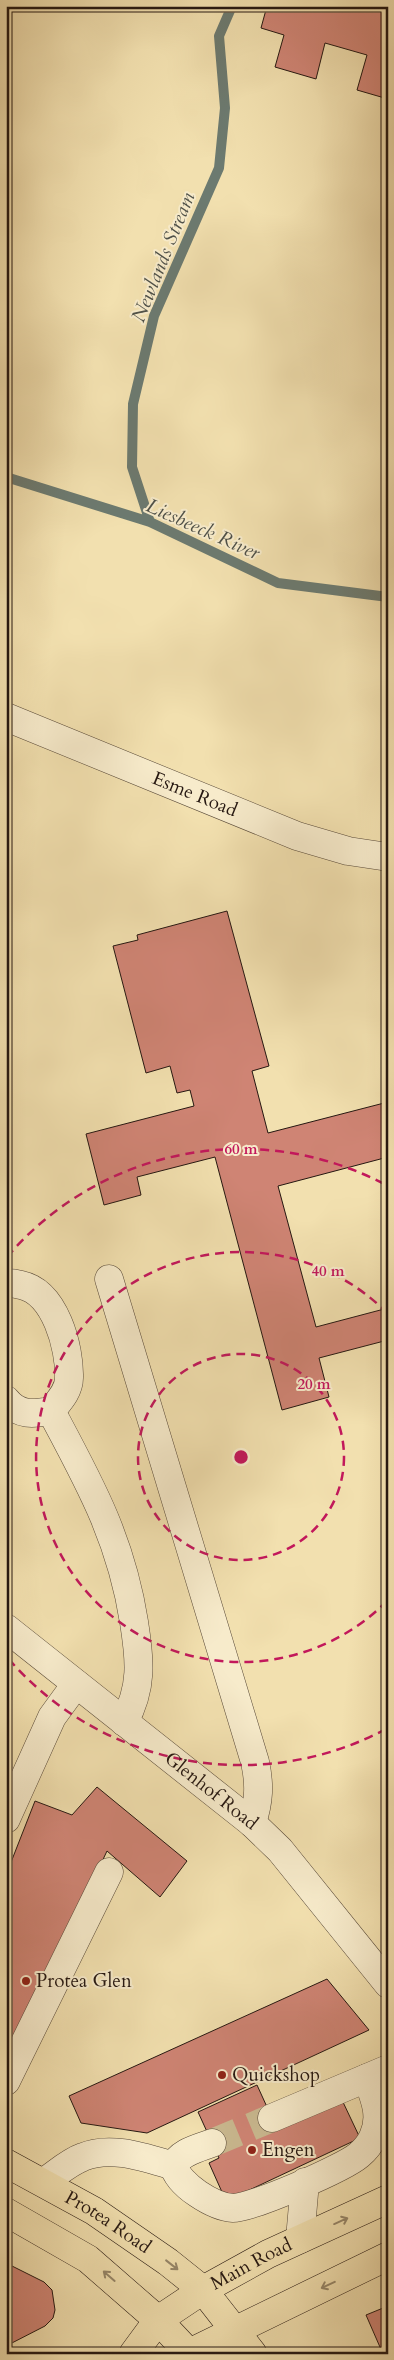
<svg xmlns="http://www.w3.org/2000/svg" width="394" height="2360" font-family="Cardo,serif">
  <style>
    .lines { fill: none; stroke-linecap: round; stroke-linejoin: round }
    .stream { stroke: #6c7a70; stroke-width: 10 }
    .building { fill: #cf8474; stroke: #251711 }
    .minor-tunnel { stroke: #c9b88f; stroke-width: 28; stroke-dasharray: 28 14; stroke-linecap: butt }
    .minor-casing { stroke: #584938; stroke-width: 29 }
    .major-casing { stroke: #251711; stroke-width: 29 }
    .minor { stroke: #f7ebcb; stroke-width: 28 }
    .major { stroke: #f2e0af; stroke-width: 28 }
    .oneway { stroke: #968668 }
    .ring { fill: none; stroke: #c2185b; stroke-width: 2.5; stroke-dasharray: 9 6 }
    .poi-dot { fill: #8f2418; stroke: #f7ebcb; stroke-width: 2 }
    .labels { text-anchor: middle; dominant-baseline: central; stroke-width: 4; stroke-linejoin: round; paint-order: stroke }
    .street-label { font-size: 19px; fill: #251711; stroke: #f7ebcb }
    .poi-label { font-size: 19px; fill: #251711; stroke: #f7ebcb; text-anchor: start }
    .water-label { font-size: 20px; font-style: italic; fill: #4f5149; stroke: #f7ebcb }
    .centre { fill: #c2185b; stroke: #f7ebcb; stroke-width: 2.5 }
    .ring-label { font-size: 15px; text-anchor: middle; font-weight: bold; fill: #c2185b; stroke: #f7ebcb; stroke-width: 4; stroke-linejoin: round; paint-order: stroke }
  </style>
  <rect width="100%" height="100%" fill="#f2e0af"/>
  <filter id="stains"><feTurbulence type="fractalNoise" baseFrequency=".004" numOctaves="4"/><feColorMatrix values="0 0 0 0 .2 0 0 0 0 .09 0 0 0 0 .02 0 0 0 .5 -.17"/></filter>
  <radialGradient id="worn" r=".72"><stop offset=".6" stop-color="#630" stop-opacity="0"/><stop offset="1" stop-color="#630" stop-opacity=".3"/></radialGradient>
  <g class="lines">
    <path class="stream" d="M 6,477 L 150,522 L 278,583 L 388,597
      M 150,522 L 132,467 L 133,404 L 154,316 L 219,168 L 225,108 L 219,36 L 232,6"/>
  </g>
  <path class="building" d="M 6,6 L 13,6 L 6,27 Z
    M 267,6 L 388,6 L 388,99 L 357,90 L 367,55 L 325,43 L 316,79 L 275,67 L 284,35 L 261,28 Z
    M 227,911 L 269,1066 L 252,1071 L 268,1133 L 388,1102 L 388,1157 L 278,1186 L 316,1327 L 388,1308 L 388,1340 L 319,1358 L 329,1397 L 282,1410 L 215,1157 L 137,1177 L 141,1195 L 104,1205 L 86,1134 L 194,1106 L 190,1090 L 177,1093 L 170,1066 L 146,1073 L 113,946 L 138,940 L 137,935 Z
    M 97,1787 L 187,1861 L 160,1897 L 107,1851 L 6,2065 L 6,1875 L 35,1801 L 72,1815 Z
    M 327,1979 L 369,2030 L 147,2133 L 81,2123 L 69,2096 Z
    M 257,2085 L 272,2118 L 342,2100 L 360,2138 L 226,2201 L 209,2163 L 219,2158 L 198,2112 Z
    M 6,2263 L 44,2282 L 52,2290 L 55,2310 L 53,2318 L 45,2326 L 6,2346 Z
    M 388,2306 L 388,2354 L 383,2354 L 366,2315 Z"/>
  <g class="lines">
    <path class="minor-tunnel" d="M 212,2143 L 272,2118"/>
    <g class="minor-casing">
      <g id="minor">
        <path id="s1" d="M 6,717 L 297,836 L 348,851 L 388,857"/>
        <path d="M 109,1279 L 255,1762 C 260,1785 259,1801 252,1823"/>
        <path d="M 6,1284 C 11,1282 16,1284 21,1285 C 55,1292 70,1347 69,1378 C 69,1391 59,1401 51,1411 C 33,1414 19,1416 6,1400"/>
        <path d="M 51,1411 C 90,1484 121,1539 134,1622 C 140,1660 143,1687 124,1722"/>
        <path id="s2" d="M 6,1628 L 252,1823 L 280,1850 L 388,1984"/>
        <path d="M 6,1819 L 52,1717 L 76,1684"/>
        <path d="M 6,2081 L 109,1872"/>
        <path d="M 272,2118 L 388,2069"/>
        <path d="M 174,2166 C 178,2185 214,2207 233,2208 C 252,2208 344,2168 359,2155 C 365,2150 370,2144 373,2137 C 383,2116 374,2097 367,2078"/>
        <path d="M 44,2182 C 56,2174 69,2162 83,2157 C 111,2145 146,2158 174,2166 C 179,2152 199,2148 212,2143"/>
        <path d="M 300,2239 L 305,2182"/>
      </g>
    </g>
    <g class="major-casing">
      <g id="major">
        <path id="s3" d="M 6,2163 L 94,2211 L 168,2262 L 203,2290 L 253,2354"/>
        <path d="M 6,2212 L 88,2259 L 158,2320 L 190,2354"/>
        <path id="s4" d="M 133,2354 L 158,2320 L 203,2290 L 268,2254 L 388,2199"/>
        <path d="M 187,2354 L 388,2256"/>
      </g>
    </g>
    <use href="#minor" class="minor"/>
    <use href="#major" class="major"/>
  </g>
  <defs><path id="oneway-shaft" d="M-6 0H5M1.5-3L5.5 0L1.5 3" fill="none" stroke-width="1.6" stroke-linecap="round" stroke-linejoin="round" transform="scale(1.25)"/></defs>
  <g class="oneway">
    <use href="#oneway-shaft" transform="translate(341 2221) rotate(-24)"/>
    <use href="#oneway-shaft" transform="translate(172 2265) rotate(38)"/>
    <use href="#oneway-shaft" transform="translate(109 2276) rotate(-139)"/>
    <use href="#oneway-shaft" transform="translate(328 2285) rotate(155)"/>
  </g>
  <g class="ring">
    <circle cx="241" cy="1457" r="103"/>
    <path d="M387 1601A205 205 0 1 1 387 1313"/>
    <path d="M386 1729A308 308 0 0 1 7 1657M7 1257A308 308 0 0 1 386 1185"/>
  </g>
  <g class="poi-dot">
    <circle cx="26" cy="1981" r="5"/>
    <circle cx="222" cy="2075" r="5"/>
    <circle cx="252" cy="2150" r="5"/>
  </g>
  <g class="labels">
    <g class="street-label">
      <text stroke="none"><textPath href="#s1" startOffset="204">Esme Road</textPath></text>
      <text stroke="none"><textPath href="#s2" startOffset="262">Glenhof Road</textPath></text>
      <text stroke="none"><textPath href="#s3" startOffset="118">Protea Road</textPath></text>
      <text stroke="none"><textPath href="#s4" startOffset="151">Main Road</textPath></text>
    </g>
    <g class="poi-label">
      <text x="36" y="1981">Protea Glen</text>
      <text x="232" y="2075">Quickshop</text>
      <text x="262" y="2150">Engen</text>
    </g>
    <g class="water-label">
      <text transform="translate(163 257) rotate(-68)">Newlands Stream</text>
      <text transform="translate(203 529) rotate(24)">Liesbeeck River</text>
    </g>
  </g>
  <circle cx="241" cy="1457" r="8" class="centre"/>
  <g class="ring-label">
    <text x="241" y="1154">60 m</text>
    <text x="328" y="1276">40 m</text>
    <text x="314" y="1389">20 m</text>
  </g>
  <rect width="394" height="2360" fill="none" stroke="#f2e0af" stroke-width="25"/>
  <rect x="8" y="8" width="379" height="2345" fill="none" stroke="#251711" stroke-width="2.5"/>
  <rect x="12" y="12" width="369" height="2335" fill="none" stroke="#251711"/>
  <rect width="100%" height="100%" filter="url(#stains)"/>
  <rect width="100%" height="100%" fill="url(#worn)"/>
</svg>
